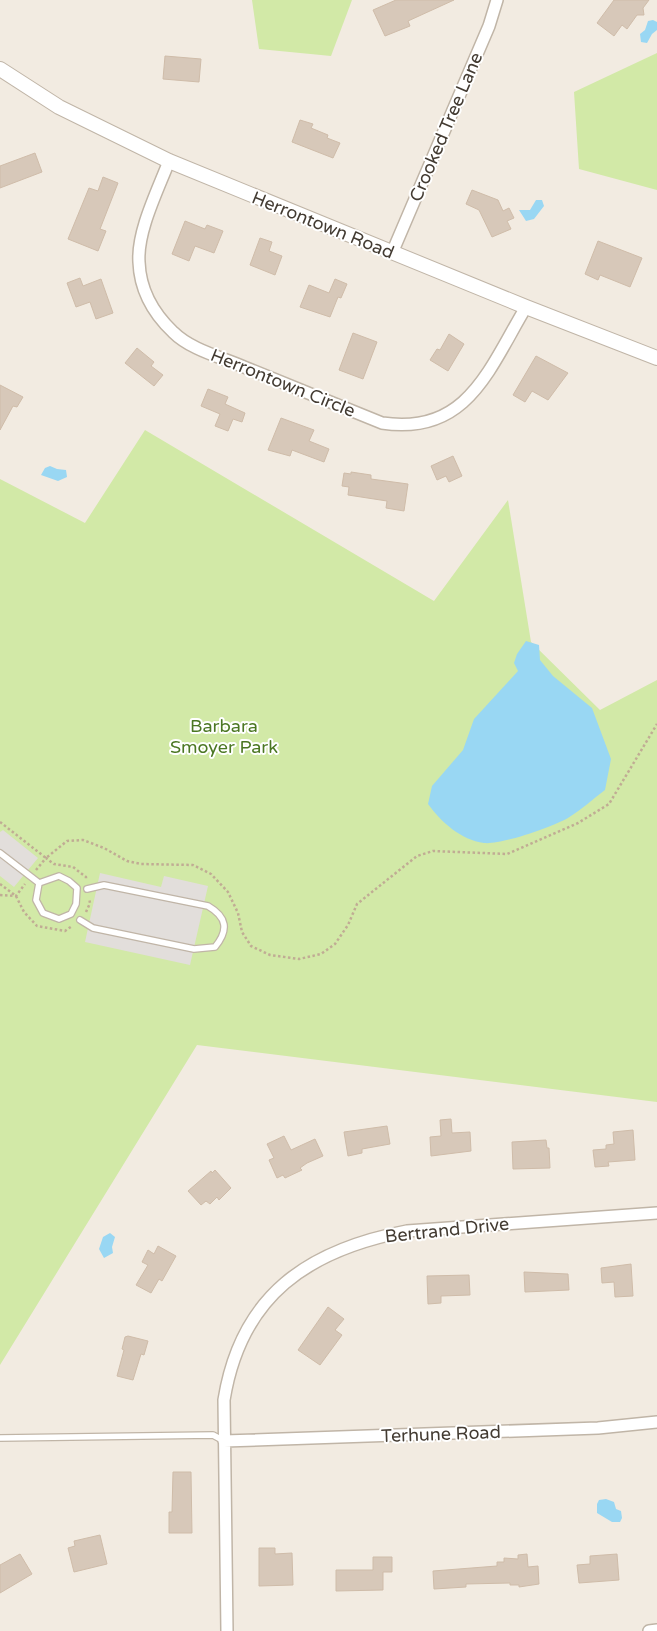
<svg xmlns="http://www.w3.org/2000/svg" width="657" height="1631" font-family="'Varela Round',sans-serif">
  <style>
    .green { fill: #d2e9a7 }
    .parking { fill: #e2dedb }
    .water { fill: #99d7f3 }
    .building { fill: #d7c8b9; stroke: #cfbca9 }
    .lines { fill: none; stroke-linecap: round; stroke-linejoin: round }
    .service-casing { stroke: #c0b5a7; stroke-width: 8 }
    .minor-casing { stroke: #c0b5a7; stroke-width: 14 }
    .tertiary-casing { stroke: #c0b5a7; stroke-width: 16 }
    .path { stroke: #c0ac94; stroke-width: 2.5; stroke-dasharray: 2.5 2.5; stroke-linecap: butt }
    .service { stroke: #fff; stroke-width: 5.5 }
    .minor { stroke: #fff; stroke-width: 11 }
    .tertiary { stroke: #fff; stroke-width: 14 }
    .labels { text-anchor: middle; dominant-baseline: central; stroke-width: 4; stroke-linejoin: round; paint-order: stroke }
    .street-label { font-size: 18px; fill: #433b32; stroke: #fff }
    .park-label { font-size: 18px; fill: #4b7723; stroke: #fff }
  </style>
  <rect width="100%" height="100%" fill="#f2ebe1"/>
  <path class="green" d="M 252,0 L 352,0 L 331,56 L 259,49 Z
    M 657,53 L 657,190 L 579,169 L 574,92 Z
    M 145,430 L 434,601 L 508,500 L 531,642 L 600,710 L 657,680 L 657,1102 L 197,1045 L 0,1365 L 0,479 L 85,523 Z"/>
  <path class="parking" d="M 3,830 L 38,858 L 14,887 L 0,876 L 0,832 Z
    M 100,873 L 161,887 L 164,876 L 208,886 L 190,965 L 85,942 Z"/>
  <path class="water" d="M 653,20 L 657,22 L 657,30 L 652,34 L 647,43 L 641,42 L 640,34 L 645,30 L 648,21 Z
    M 536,200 L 542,200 L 544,206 L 534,219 L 526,221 L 519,210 L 530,210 Z
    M 50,466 L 57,469 L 66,470 L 67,477 L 58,481 L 41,475 L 45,468 Z
    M 526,641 L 539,645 L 540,660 L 553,676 L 592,708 L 611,759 L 605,790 C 593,799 581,810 568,818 C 552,827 501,845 484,843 C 461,840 441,822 428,804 L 432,786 L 463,750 L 474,719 L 518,671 L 514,663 L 517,654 Z
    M 110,1233 L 115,1237 L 112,1247 L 113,1253 L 104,1258 L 99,1249 L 103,1237 Z
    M 606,1499 L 614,1502 L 616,1509 L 621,1511 L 622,1518 L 620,1522 L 612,1522 L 597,1513 L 597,1504 L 599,1500 Z"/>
  <path class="building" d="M 396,0 L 454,0 L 408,21 L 410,26 L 385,36 L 373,10 Z
    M 614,0 L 649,0 L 643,8 L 644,15 L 637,15 L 627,29 L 622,25 L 614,36 L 597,23 Z
    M 165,56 L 201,59 L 199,82 L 163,79 Z
    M 300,120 L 313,124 L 311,128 L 328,135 L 327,138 L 340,143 L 333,158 L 292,142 Z
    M 35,153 L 42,172 L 0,188 L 0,166 Z
    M 103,177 L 118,183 L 100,229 L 106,231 L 98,251 L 68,239 L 89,188 L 98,191 Z
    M 472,190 L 498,200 L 503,211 L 509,208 L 514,218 L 507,221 L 511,229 L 492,237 L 479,210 L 466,204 Z
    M 185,221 L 205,229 L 207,225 L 223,231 L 214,253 L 195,246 L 189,261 L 172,254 Z
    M 260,238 L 272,242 L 269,251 L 282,256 L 275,275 L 250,265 Z
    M 598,241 L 642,258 L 630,287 L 600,275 L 598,280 L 585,274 Z
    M 80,278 L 83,286 L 101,279 L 113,313 L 96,319 L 90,302 L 76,307 L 67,283 Z
    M 335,279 L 347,284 L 341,298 L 338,297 L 330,317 L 300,307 L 309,285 L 329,293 Z
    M 353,333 L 377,342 L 363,379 L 339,370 Z
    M 449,334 L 464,344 L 448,371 L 430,360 L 437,349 L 440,350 Z
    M 137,348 L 154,362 L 151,366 L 163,375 L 154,386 L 125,363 Z
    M 536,356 L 568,373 L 548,400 L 532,391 L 525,402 L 513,395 Z
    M 0,385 L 23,397 L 17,407 L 13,406 L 0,430 Z
    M 208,389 L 228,397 L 225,404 L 245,413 L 242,422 L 233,419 L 228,431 L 215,426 L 220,414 L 201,406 Z
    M 281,418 L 314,430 L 309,441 L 329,449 L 324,462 L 292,450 L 290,456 L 268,450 Z
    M 453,456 L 462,476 L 449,482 L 446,476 L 437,480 L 431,466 Z
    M 351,472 L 371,475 L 371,479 L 408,484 L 404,511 L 386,508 L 387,501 L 348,495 L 349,487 L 342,486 L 344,473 L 351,474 Z
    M 451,1119 L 452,1133 L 470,1132 L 471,1151 L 431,1156 L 430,1137 L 441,1136 L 440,1120 Z
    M 387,1126 L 390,1144 L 362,1149 L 362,1153 L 348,1156 L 344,1132 Z
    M 633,1130 L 635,1160 L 608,1162 L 609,1166 L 595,1167 L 593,1150 L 606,1149 L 606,1145 L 614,1144 L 613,1132 Z
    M 284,1136 L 291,1150 L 315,1139 L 323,1156 L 307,1163 L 300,1168 L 302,1170 L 285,1178 L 283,1175 L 277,1178 L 269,1160 L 274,1158 L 267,1144 Z
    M 546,1140 L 547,1148 L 549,1148 L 550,1168 L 513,1169 L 512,1142 Z
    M 215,1170 L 231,1188 L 219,1200 L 217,1197 L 210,1204 L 206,1201 L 201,1205 L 188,1191 L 211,1171 L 212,1173 Z
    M 158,1246 L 176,1256 L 162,1281 L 159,1279 L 151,1293 L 136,1285 L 148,1265 L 142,1262 L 148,1250 L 154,1254 Z
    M 631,1264 L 633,1296 L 615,1297 L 614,1282 L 602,1283 L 601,1268 Z
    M 524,1272 L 568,1274 L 569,1290 L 525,1292 Z
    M 469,1275 L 470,1295 L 441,1296 L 441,1303 L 428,1304 L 427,1276 Z
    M 328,1307 L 344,1319 L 335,1330 L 342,1335 L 320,1365 L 298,1350 Z
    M 128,1336 L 148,1341 L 144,1355 L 141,1354 L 133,1380 L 117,1376 L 124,1350 L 122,1349 L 125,1337 Z
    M 173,1472 L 191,1472 L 192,1533 L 169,1533 L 169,1512 L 172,1512 Z
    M 100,1535 L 107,1564 L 74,1572 L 68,1548 L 75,1546 L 74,1541 Z
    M 259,1548 L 275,1548 L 275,1554 L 292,1553 L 293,1585 L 259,1586 Z
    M 20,1554 L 32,1574 L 0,1593 L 0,1565 Z
    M 527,1554 L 528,1567 L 538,1566 L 539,1584 L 519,1587 L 519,1585 L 510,1585 L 510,1583 L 466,1584 L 466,1587 L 434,1589 L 433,1571 L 497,1566 L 497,1562 L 504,1562 L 504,1558 L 518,1559 L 518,1555 Z
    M 617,1554 L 619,1580 L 579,1583 L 577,1565 L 590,1564 L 590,1556 Z
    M 373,1557 L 392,1557 L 392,1572 L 383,1572 L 383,1590 L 336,1591 L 336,1570 L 373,1570 Z"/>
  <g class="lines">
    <g class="service-casing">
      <path id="service" d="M 0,853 L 39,883
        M 59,876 L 69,881 L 77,888 L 76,904 L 71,914 L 59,919 L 43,913 L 36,900 L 39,883 Z
        M 80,920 L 93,928 L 194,949 L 215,947 C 229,930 227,917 208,906 L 104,885 L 87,889
        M 0,1438 L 213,1435 L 224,1441"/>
    </g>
    <g class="minor-casing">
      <path id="minor" d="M 169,161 C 158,190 137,231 139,262 C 140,290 153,313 173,332 C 191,350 221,357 244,367 C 290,386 336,404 382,423 C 467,436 489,369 526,307
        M 392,253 L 489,26 L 497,0
        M 224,1441 L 598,1428 L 657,1422
        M 227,1631 L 224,1400 C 241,1295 308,1250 407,1231 L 657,1213
        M 649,1631 L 657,1630"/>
    </g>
    <g class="tertiary-casing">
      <path id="tertiary" d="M 0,69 L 59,107 L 169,161 L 526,307 L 657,358"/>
    </g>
    <path class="path" d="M 0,822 L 46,858 L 67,841 L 83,840 L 104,848 L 127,861 L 141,864 L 193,865 L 211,874 L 228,892 L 238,913 L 242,932 L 251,946 L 270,955 L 299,959 L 321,954 L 335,944 L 348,925 L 357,904 L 417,856 L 433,851 L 507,854 L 578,823 L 609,804 L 657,724
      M 36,870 L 46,858 L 54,864 L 73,867 L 86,877 L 86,880
      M 0,884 L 16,896 L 24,912 L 37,926 L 65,931 L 72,926
      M 0,895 L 16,896 L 25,884
      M 86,912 L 90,903 L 89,898"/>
    <use href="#service" class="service"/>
    <use href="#minor" class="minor"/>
    <use href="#tertiary" class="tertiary"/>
  </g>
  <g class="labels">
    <g class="street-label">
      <text transform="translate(446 127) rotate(-67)">Crooked Tree Lane</text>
      <text transform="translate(323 225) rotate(22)">Herrontown Road</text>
      <text transform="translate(283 383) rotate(22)">Herrontown Circle</text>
      <text transform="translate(447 1230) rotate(-6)">Bertrand Drive</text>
      <text transform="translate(441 1434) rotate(-2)">Terhune Road</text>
    </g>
    <g class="park-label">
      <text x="224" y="726">Barbara<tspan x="224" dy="21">Smoyer Park</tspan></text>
    </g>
  </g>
</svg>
